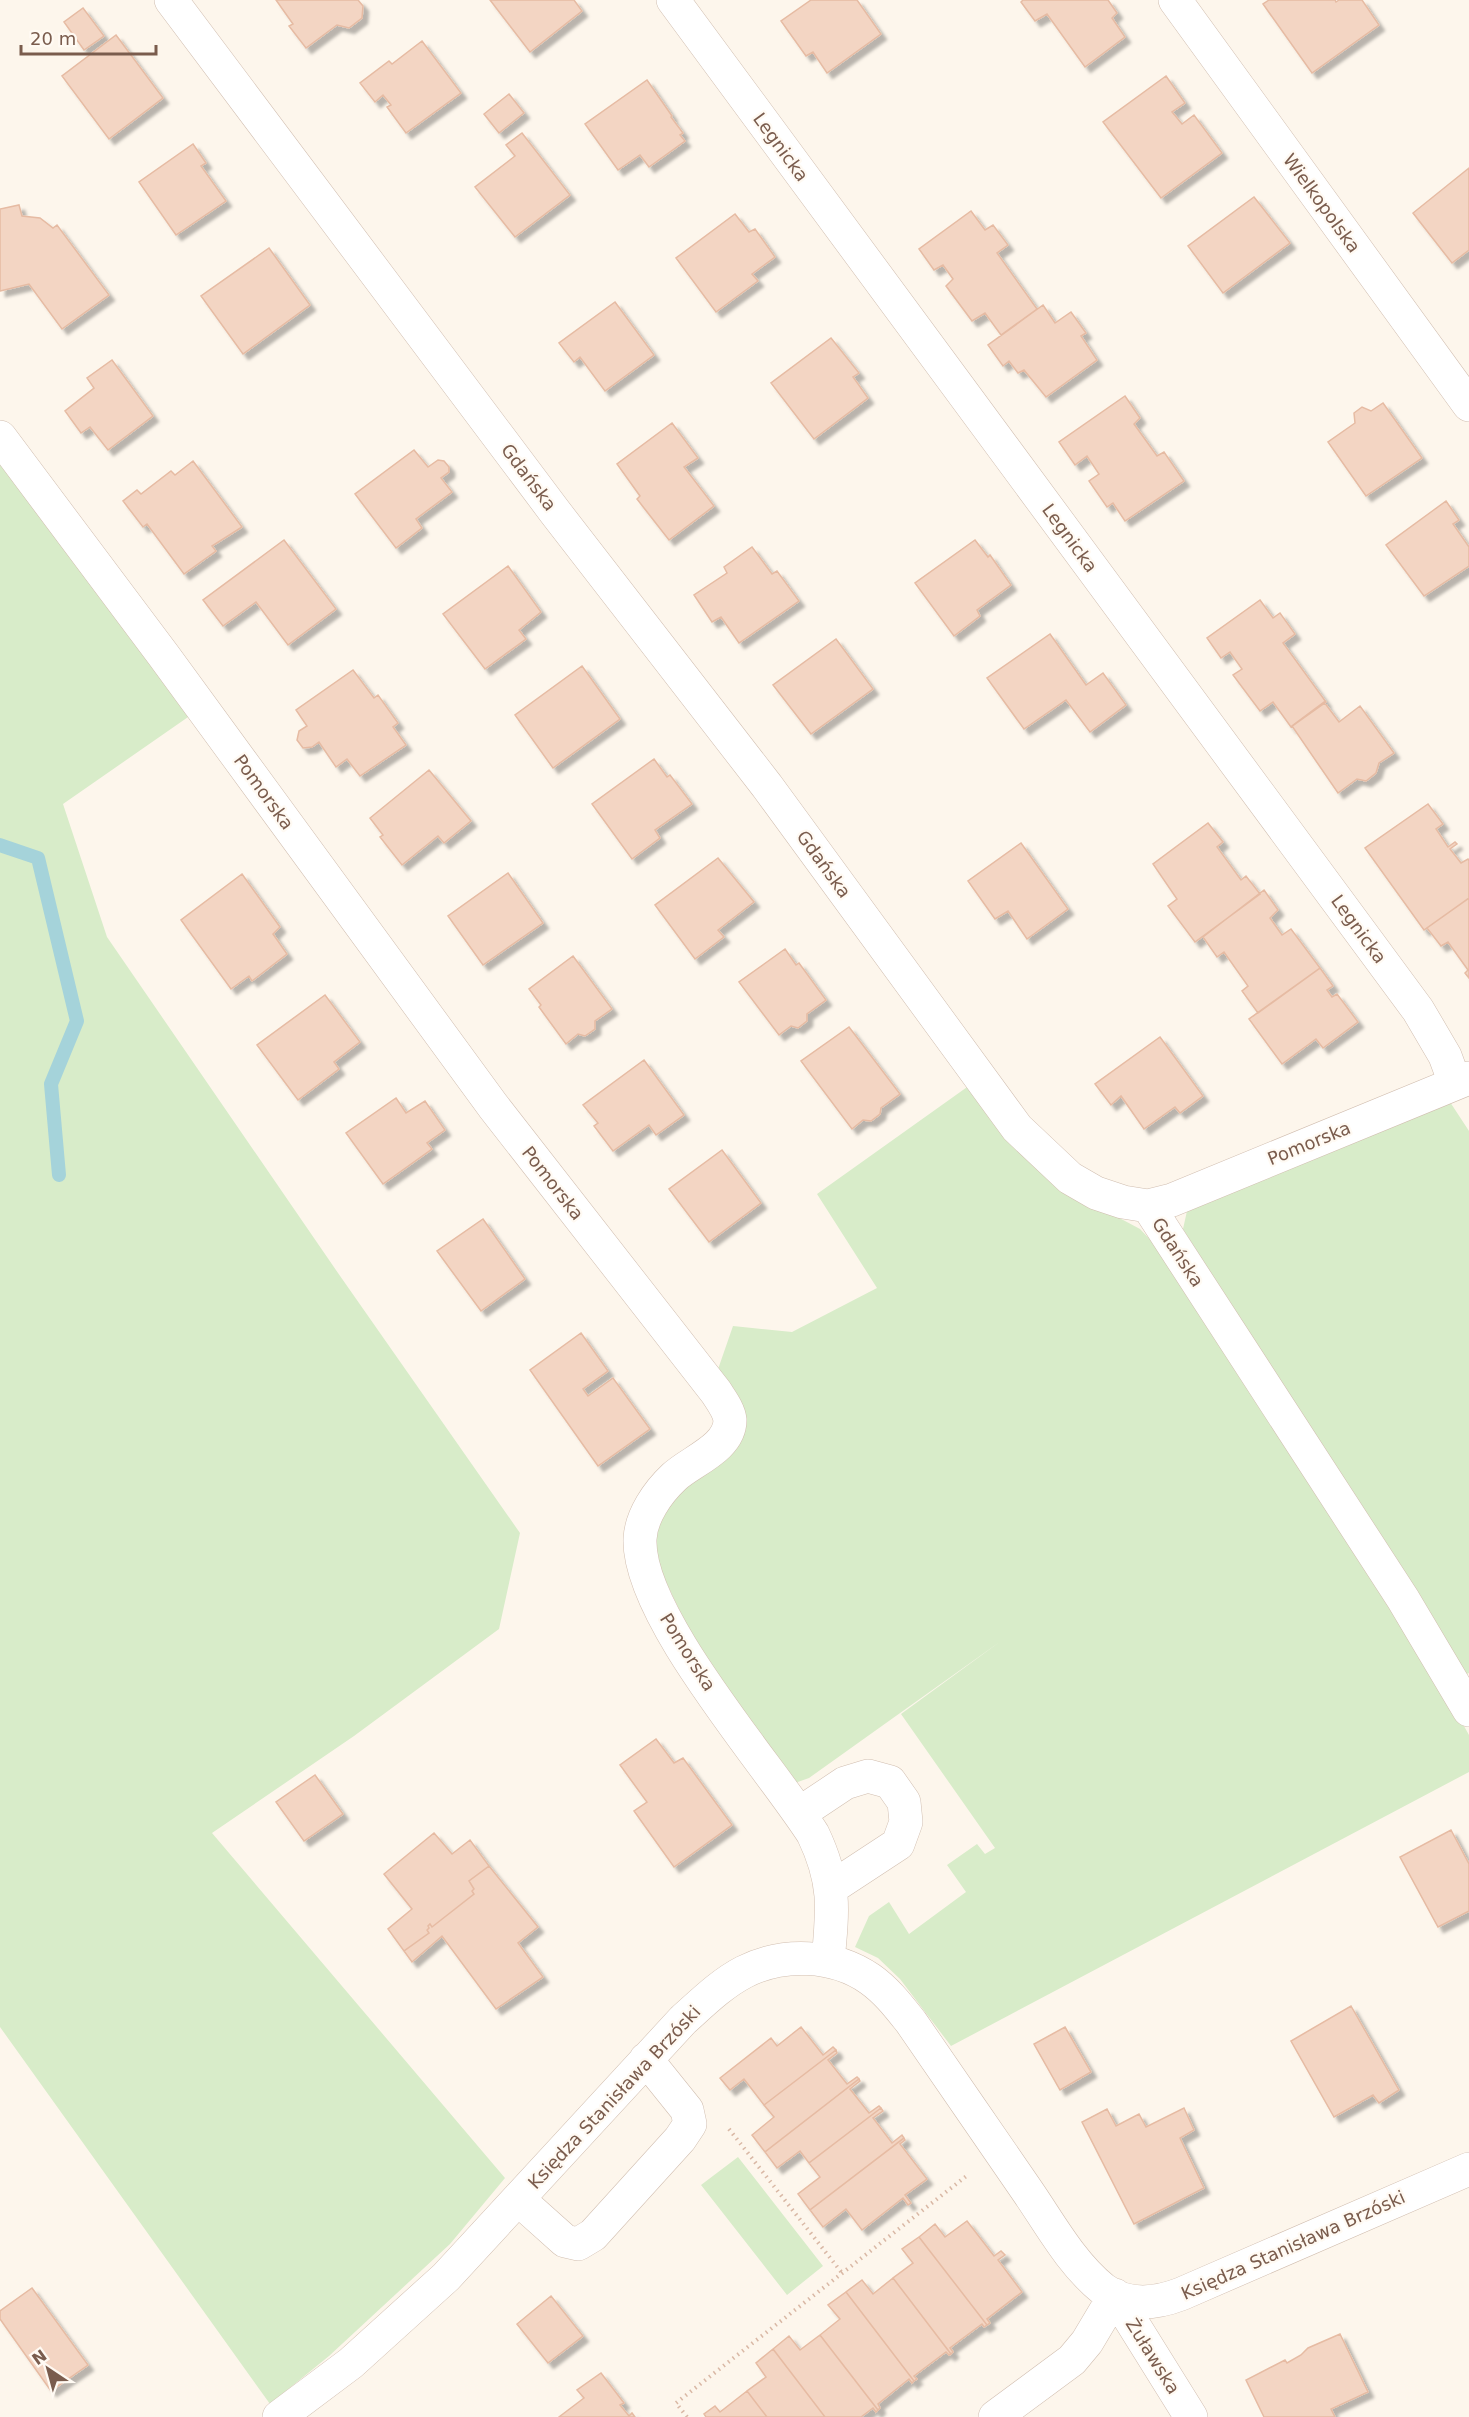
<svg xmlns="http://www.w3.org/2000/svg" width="1469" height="2417" font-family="'DejaVu Sans',sans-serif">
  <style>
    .green { fill: #d8ecc9 }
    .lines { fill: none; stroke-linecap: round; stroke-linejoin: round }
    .stream { stroke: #a5d3da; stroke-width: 14 }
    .building { fill: #f3d5c3; stroke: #e6bba3; stroke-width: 1.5; filter: url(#shadow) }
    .minor-casing { stroke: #d1beb0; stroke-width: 34 }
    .path { stroke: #d9b8a5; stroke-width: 4; stroke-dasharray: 1.5 4.5; stroke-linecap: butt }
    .minor { stroke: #fff; stroke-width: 33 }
    .labels { text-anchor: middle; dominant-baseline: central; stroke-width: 4.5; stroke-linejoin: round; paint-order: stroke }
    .street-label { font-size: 18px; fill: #7a5c4d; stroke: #fffaf3 }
  </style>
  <defs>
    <filter id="shadow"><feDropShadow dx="5.5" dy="5.5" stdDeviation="1.5" flood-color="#0004"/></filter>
  </defs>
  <rect width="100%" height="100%" fill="#fdf6ec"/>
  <path class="green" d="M 0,456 L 191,715 L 63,804 L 107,937 L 338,1273 L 520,1533 L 499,1629 L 354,1736 L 212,1833 L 505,2178 L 450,2244 L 329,2356 L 270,2404 L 0,2027 Z
    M 970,1085 L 1110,1213 L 1140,1229 L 1176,1267 L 1394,1602 L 1469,1735 L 1469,1772 L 951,2046 L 900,1979 L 878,1958 L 855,1947 L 869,1916 L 889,1902 L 909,1934 L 966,1892 L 947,1865 L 977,1844 L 985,1854 L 995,1848 L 901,1714 L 1001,1641 L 809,1778 L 795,1783 L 698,1649 L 657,1563 L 655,1534 L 660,1512 L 726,1451 L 716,1375 L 733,1326 L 792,1332 L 877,1288 L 817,1194 Z
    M 1450,1102 L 1469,1131 L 1469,1673 L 1461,1677 L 1183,1229 L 1187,1211 Z
    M 738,2157 L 823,2266 L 787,2295 L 701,2185 Z"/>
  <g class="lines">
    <path class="stream" d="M 0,845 L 38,858 L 77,1021 L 51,1084 L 59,1175"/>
  </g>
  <path class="building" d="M 276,0 L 358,0 L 363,6 L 362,18 L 349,28 L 337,25 L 306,48 L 289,26 L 293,24 Z
    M 490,0 L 574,0 L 582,11 L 530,52 Z
    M 811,0 L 857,0 L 881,34 L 827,73 L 813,52 L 806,56 L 781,21 Z
    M 1023,0 L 1108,0 L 1117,13 L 1112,18 L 1125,37 L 1085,67 L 1047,14 L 1035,21 L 1021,2 Z
    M 1269,0 L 1335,0 L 1336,2 L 1339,0 L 1362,0 L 1379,25 L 1312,73 L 1263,4 Z
    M 83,8 L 104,36 L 84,50 L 64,22 Z
    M 116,35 L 163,98 L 109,139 L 62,76 Z
    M 422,41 L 461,93 L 406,133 L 387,107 L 391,105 L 383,95 L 375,102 L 360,83 L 389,61 L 392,64 Z
    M 1166,76 L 1185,103 L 1172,112 L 1182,124 L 1194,115 L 1222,153 L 1161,198 L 1103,122 Z
    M 647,80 L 672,116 L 671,117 L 683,133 L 680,135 L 685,141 L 649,167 L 640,155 L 618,170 L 585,124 Z
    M 509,94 L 524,113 L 499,133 L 484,114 Z
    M 522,133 L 570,195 L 515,237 L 475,187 L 515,156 L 506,145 Z
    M 193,144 L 206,163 L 201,166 L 226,201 L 176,235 L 139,182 Z
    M 1469,168 L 1469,250 L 1452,263 L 1413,213 Z
    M 1254,197 L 1290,243 L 1223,293 L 1188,246 Z
    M 19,205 L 22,216 L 40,218 L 53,228 L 57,225 L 109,295 L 62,329 L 29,284 L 0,291 L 0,209 Z
    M 971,211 L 985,230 L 993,225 L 1008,245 L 997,253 L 1037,309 L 1001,335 L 985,313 L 972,321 L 946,286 L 953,279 L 943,265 L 934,270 L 919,249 Z
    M 735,214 L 749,232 L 755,229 L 775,257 L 752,274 L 758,281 L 716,312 L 676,258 Z
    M 269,248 L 310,305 L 243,354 L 201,296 Z
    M 615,302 L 654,355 L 605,391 L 580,357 L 574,362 L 559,343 Z
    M 1043,305 L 1055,323 L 1071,312 L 1086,333 L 1081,336 L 1097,360 L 1046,397 L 1024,370 L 1018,373 L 1009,361 L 1003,366 L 988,345 Z
    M 831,338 L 859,373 L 853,377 L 868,398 L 814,439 L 771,383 Z
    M 112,360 L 153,416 L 108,450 L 90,427 L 81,433 L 65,411 L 94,388 L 87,378 Z
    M 1125,396 L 1140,418 L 1134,424 L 1157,456 L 1164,452 L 1184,481 L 1125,521 L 1113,503 L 1107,507 L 1089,481 L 1099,474 L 1087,456 L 1075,465 L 1059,442 Z
    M 1383,403 L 1422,458 L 1366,496 L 1328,442 L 1355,423 L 1354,413 L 1362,407 L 1371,411 Z
    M 672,423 L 698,458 L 684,467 L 714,506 L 669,540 L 637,499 L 640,496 L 617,464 Z
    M 414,450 L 428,467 L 438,460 L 444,461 L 449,467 L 449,472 L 441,478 L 452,492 L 416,519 L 422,528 L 396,548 L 355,494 Z
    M 193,461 L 242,527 L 212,546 L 216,551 L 184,574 L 147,524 L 143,527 L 123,501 L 137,490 L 141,494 L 171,471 L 175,475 Z
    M 1446,501 L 1459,520 L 1453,524 L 1469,547 L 1469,566 L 1424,596 L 1386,545 Z
    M 284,540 L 336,609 L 288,645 L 256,602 L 223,626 L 203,600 Z
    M 975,540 L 988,557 L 990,555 L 1011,585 L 977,610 L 980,616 L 954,636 L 915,583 Z
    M 752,547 L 772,574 L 777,571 L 799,601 L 739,643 L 721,617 L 712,622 L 694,595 L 727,573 L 724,567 Z
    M 508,566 L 541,612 L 519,630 L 526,639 L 485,669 L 443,614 Z
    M 1260,600 L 1273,618 L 1280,613 L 1295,634 L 1283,643 L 1326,702 L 1291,727 L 1273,702 L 1260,711 L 1233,675 L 1242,669 L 1230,652 L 1221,658 L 1207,638 Z
    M 1050,634 L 1086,685 L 1103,673 L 1126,705 L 1090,732 L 1066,700 L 1024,729 L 987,678 Z
    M 836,639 L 873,689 L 811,734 L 773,685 Z
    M 582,666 L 620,719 L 553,768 L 515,715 Z
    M 353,670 L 374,698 L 378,695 L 398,723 L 393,727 L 406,745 L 360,776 L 347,759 L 336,767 L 319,742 L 312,747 L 303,748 L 297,740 L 299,731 L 307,726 L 296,710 Z
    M 1324,702 L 1339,722 L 1360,706 L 1394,753 L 1379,763 L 1376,773 L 1366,781 L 1357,779 L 1338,793 L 1292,726 Z
    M 654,759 L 667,777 L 670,775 L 692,804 L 655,830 L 660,838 L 632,859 L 592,804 Z
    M 429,770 L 471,821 L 444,843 L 438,836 L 402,865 L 380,837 L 383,835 L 370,818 Z
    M 1428,804 L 1443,824 L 1436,829 L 1448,847 L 1455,842 L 1457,844 L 1450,849 L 1461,863 L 1468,859 L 1469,861 L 1469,898 L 1424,930 L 1365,848 Z
    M 1208,823 L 1223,842 L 1217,847 L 1241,880 L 1246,876 L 1260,894 L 1195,942 L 1168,906 L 1177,899 L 1153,864 Z
    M 1021,843 L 1068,909 L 1027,939 L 1008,911 L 995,919 L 968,881 Z
    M 718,858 L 754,902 L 718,930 L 724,937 L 695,959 L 655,905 Z
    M 508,873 L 543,923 L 483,965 L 448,916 Z
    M 242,874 L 280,927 L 273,934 L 287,954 L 252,981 L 249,976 L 231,989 L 181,920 Z
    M 1264,890 L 1278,910 L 1270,918 L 1282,935 L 1291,929 L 1320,968 L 1258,1013 L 1242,991 L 1248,986 L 1224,952 L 1217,957 L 1203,937 Z
    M 1469,898 L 1469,978 L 1465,973 L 1468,970 L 1448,942 L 1441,946 L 1427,928 Z
    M 785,949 L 796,965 L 799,963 L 826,1000 L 807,1014 L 807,1021 L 798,1028 L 791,1026 L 779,1035 L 739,982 Z
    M 573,956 L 612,1009 L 595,1021 L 595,1029 L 585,1036 L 578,1034 L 566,1044 L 539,1007 L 541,1005 L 529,989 Z
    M 1320,968 L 1333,986 L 1327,990 L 1332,997 L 1337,994 L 1358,1022 L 1323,1048 L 1316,1039 L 1282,1064 L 1249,1019 Z
    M 325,995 L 360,1042 L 334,1062 L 339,1069 L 298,1100 L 257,1045 Z
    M 849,1027 L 900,1094 L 881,1108 L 880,1114 L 871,1121 L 863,1120 L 852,1129 L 801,1061 Z
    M 1160,1037 L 1203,1096 L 1180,1113 L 1175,1107 L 1144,1129 L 1121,1096 L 1111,1105 L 1095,1084 Z
    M 644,1060 L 684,1115 L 656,1135 L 649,1125 L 613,1151 L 594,1126 L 598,1123 L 583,1105 Z
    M 396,1098 L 406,1113 L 425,1101 L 445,1130 L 427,1143 L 432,1149 L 383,1184 L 346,1133 Z
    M 722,1150 L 761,1203 L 709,1242 L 669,1189 Z
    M 483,1219 L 525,1279 L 481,1311 L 437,1251 Z
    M 581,1333 L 608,1371 L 583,1389 L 588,1396 L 613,1378 L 650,1429 L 598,1466 L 530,1370 Z
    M 656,1739 L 674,1763 L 683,1758 L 732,1825 L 674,1867 L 634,1811 L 647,1802 L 620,1765 Z
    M 315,1775 L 343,1814 L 304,1841 L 276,1802 Z
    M 1451,1830 L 1469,1864 L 1469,1911 L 1438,1927 L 1400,1857 Z
    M 434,1833 L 452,1854 L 470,1840 L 489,1866 L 469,1881 L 474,1889 L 472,1891 L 474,1894 L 432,1927 L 430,1924 L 428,1926 L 429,1928 L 427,1930 L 429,1933 L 404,1951 L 388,1929 L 412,1909 L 384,1874 Z
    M 489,1866 L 538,1927 L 518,1943 L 543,1977 L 496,2009 L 442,1936 L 412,1962 L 404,1951 L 429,1933 L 427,1930 L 429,1928 L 428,1926 L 430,1924 L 432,1927 L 474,1894 L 472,1891 L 474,1889 L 469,1881 Z
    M 1351,2006 L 1399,2090 L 1379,2103 L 1373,2095 L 1334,2117 L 1291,2041 Z
    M 801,2027 L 823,2055 L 833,2047 L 836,2050 L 764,2105 L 744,2079 L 730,2090 L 720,2078 L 771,2038 L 777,2046 Z
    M 1065,2027 L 1091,2072 L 1060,2090 L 1034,2044 Z
    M 836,2050 L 837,2053 L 828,2060 L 847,2084 L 857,2077 L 859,2079 L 765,2152 L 752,2135 L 774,2117 L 764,2105 Z
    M 859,2079 L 860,2081 L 850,2089 L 869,2113 L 879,2106 L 881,2108 L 809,2163 L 800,2151 L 777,2168 L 765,2152 Z
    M 881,2108 L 883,2111 L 873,2118 L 892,2143 L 902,2135 L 904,2138 L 810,2210 L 798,2194 L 820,2177 L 809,2163 Z
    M 1184,2108 L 1194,2130 L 1180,2138 L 1204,2188 L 1134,2224 L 1082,2122 L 1107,2109 L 1116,2126 L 1139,2114 L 1146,2127 Z
    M 904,2138 L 905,2140 L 900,2144 L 927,2179 L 905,2195 L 911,2203 L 908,2205 L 903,2198 L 862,2230 L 846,2209 L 823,2227 L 810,2210 Z
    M 967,2221 L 994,2256 L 1001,2251 L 1005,2255 L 998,2260 L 1022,2292 L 987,2319 L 990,2323 L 987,2325 L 919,2237 L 935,2224 L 945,2237 Z
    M 919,2237 L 987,2325 L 984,2327 L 982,2324 L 950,2348 L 953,2352 L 951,2354 L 893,2278 L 913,2263 L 902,2249 Z
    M 893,2278 L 951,2354 L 949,2355 L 946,2352 L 914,2376 L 917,2379 L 914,2381 L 846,2292 L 862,2280 L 873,2294 Z
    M 32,2288 L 88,2365 L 51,2391 L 0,2319 L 0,2311 Z
    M 846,2292 L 914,2381 L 912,2383 L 909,2379 L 878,2404 L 880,2408 L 878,2410 L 820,2335 L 840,2319 L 828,2305 Z
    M 551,2296 L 583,2336 L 548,2363 L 517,2324 Z
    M 1340,2334 L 1368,2392 L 1331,2409 L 1335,2417 L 1264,2417 L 1246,2380 L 1285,2360 L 1287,2363 L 1301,2355 L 1308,2348 Z
    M 820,2335 L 878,2410 L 876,2412 L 873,2408 L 861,2417 L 825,2417 L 773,2349 L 789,2336 L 800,2350 Z
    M 773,2349 L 825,2417 L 767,2417 L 747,2391 L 766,2377 L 756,2363 Z
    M 601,2373 L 624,2403 L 620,2405 L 629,2416 L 632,2413 L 635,2417 L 559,2417 L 584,2398 L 577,2390 Z
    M 747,2391 L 767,2417 L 706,2417 L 704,2414 L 715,2406 L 720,2412 Z"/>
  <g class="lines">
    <g class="minor-casing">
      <path id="minor" d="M 171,0 L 555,512 L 767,786 L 1017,1128 L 1070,1178 L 1096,1193 L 1123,1202 L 1148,1206 L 1403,1599 L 1469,1710
        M 673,0 L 1418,1010 L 1445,1056 L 1455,1083
        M 1175,0 L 1469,405
        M 0,437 L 164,656 L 493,1106 L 716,1392 C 721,1400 729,1410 730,1420 C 730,1448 691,1461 674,1477 C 658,1492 641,1516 640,1539 C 637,1616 769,1765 813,1834 C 836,1882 833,1909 828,1961
        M 1148,1206 L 1172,1200 L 1469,1078
        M 800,1813 L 845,1783 L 868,1776 L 890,1782 L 904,1802 L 906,1822 L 898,1844 L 831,1888
        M 518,2199 L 565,2241 L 578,2244 L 593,2235 L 680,2139 L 690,2124 L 687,2110 L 646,2059
        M 279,2417 L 351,2363 L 446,2277 L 683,2020 C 702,2003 721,1984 744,1972 C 783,1952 834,1954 870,1979 C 887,1991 899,2007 911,2022 C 950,2079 989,2135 1028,2192 C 1050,2224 1071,2263 1103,2289 C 1127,2307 1155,2304 1181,2294 L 1469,2169
        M 995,2417 L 1072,2360 L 1087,2342 L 1115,2295 L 1191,2417"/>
    </g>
    <path class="path" d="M 729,2129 L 842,2273
      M 687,2417 L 676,2403 L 969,2174"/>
    <use href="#minor" class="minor"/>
  </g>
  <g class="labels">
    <g class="street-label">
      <text transform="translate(781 147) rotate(54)">Legnicka</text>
      <text transform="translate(1322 203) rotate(54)">Wielkopolska</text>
      <text transform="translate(529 477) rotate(53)">Gdańska</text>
      <text transform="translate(1070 538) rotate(54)">Legnicka</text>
      <text transform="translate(264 792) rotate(54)">Pomorska</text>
      <text transform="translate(824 864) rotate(54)">Gdańska</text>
      <text transform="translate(1359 929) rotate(54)">Legnicka</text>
      <text transform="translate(1309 1143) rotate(-22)">Pomorska</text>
      <text transform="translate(553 1183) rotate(52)">Pomorska</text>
      <text transform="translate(1178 1252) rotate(57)">Gdańska</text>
      <text transform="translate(688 1652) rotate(58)">Pomorska</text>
      <text transform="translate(614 2097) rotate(-47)">Księdza Stanisława Brzóski</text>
      <text transform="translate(1293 2245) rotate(-24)">Księdza Stanisława Brzóski</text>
      <text transform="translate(1153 2356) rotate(58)">Żuławska</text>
    </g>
  </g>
  <g transform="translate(48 2369) rotate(324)" stroke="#fffaf3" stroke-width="4.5" paint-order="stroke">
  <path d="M0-4.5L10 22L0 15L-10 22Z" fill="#7a5c4d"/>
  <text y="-9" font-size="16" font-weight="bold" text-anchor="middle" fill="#7a5c4d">N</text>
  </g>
  <path d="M21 45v9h135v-9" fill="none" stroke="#7a5c4d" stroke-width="3"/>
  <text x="30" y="45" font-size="18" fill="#7a5c4d" stroke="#fffaf3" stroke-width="4.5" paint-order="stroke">20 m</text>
</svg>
